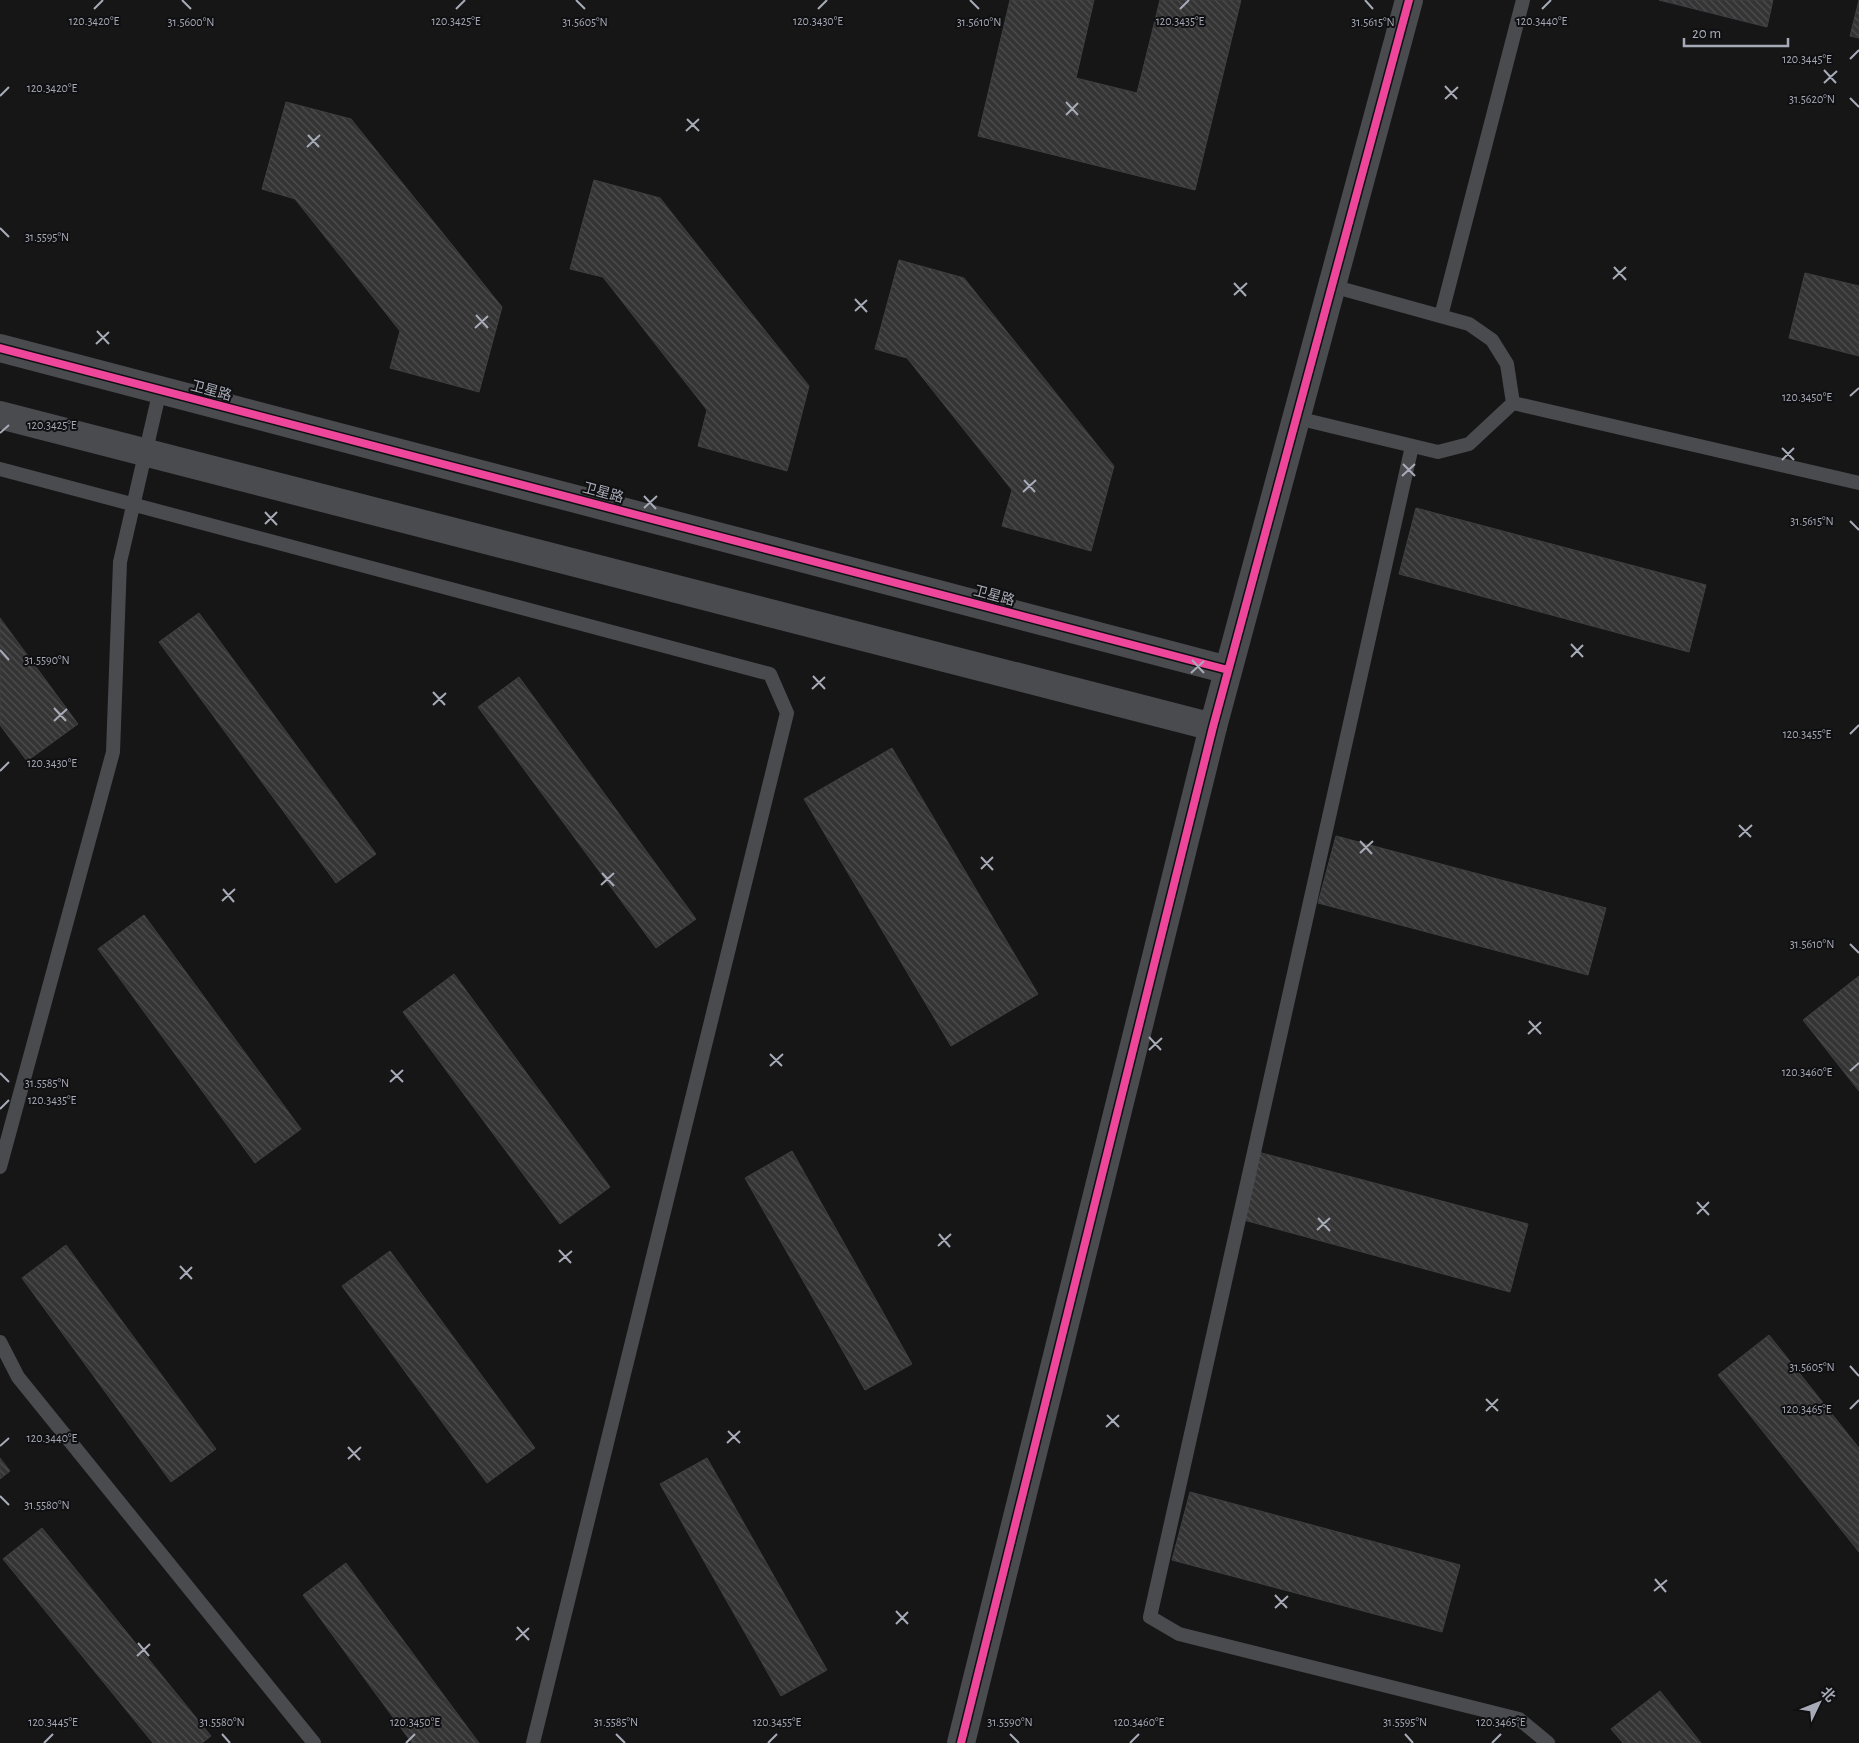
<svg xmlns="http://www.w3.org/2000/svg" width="1859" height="1743" font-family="'Alegreya Sans','Noto Sans SC',sans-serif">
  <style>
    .building { fill: url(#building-back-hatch); stroke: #3e3f42 }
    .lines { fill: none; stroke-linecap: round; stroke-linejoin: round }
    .service { stroke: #4a4b4f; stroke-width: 14 }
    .minor { stroke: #4a4b4f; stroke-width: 28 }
    .tertiary { stroke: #4a4b4f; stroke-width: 28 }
    .cycleway-casing { stroke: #101012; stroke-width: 11 }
    .cycleway { stroke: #ed469a; stroke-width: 8 }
    .ticks { fill: none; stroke: #a7abb7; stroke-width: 2 }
    .labels { text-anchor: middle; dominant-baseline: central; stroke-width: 4; stroke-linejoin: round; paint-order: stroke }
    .street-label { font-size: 14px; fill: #a7abb7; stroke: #101012 }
    .ticks-label { font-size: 12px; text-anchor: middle; fill: #a7abb7; stroke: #101012; stroke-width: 4; stroke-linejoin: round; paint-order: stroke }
  </style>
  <defs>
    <pattern id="building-back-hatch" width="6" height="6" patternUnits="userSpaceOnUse" patternTransform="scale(1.25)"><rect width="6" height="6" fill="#343435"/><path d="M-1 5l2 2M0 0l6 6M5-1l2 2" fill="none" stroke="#4f4f50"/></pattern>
  </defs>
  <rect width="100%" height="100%" fill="#161616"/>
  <path class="building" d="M 1010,0 L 1094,0 L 1076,78 L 1137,93 L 1160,0 L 1241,0 L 1195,190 L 978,136 Z
    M 1659,0 L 1773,0 L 1767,27 Z
    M 1859,0 L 1859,38 L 1850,36 Z
    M 286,102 L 351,119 L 502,307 L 479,392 L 390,368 L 400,331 L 295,199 L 262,189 Z
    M 594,180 L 660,198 L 809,386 L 787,471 L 698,446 L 707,410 L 603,277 L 570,269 Z
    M 899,260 L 964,278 L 1114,466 L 1091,551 L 1002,526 L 1012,490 L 907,358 L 875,349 Z
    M 1805,273 L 1859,286 L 1859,356 L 1789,338 Z
    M 1416,508 L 1706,585 L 1689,652 L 1399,574 Z
    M 199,613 L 376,854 L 336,883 L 159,642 Z
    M 0,618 L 78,724 L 27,761 L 0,725 Z
    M 519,677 L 696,919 L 656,948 L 478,707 Z
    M 892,748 L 1038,994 L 951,1046 L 804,799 Z
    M 1336,836 L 1606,908 L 1588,975 L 1318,903 Z
    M 144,915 L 301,1129 L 255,1163 L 98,949 Z
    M 454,974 L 610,1187 L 560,1224 L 403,1012 Z
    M 1859,976 L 1859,1091 L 1803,1020 Z
    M 792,1151 L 912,1364 L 865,1390 L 745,1178 Z
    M 1258,1152 L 1528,1224 L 1510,1292 L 1240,1219 Z
    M 66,1245 L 216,1449 L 171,1482 L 22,1278 Z
    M 390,1251 L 535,1448 L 487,1483 L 342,1286 Z
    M 1769,1335 L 1859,1448 L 1859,1552 L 1718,1375 Z
    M 0,1458 L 10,1471 L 0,1479 Z
    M 707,1458 L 827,1670 L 781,1696 L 660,1484 Z
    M 1190,1492 L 1460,1565 L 1442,1632 L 1172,1560 Z
    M 42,1528 L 211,1736 L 202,1743 L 153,1743 L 3,1559 Z
    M 346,1563 L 479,1743 L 412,1743 L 303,1595 Z
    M 1660,1691 L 1701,1743 L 1623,1743 L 1611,1729 Z"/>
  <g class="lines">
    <path class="service" d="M 1441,316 L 1523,0
      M 1513,403 L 1859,483
      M 1297,418 L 1438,452 L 1469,444 L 1513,403 L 1507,364 L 1492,340 L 1469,324 L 1332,286
      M 1412,446 L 1150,1617 L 1179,1634 L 1519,1719 L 1548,1743
      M 0,469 L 770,674 L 787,713 L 533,1743
      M 0,1167 L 113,752 L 120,562 L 160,390
      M 0,1342 L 18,1377 L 314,1743"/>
    <path class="minor" d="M 0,348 L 1228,670
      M 0,415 L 1213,727"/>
    <path class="tertiary" d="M 961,1743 L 1213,727 L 1409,0"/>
    <g class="cycleway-casing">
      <path id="cycleway" d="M 0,348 L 1228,670
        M 961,1743 L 1213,727 L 1409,0"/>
    </g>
    <use href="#cycleway" class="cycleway"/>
  </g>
  <path class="ticks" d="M 182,0 L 191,9M 576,0 L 585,9M 970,0 L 979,9M 1365,0 L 1373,9M 94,9 L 103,0M 456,9 L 465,0M 818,9 L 827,0M 1180,9 L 1189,0M 1542,9 L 1551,0M 1850,59 L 1859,50M 1824,70 L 1836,83M 1824,83 L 1837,71M 1445,86 L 1457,99M 0,96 L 9,87M 1850,98 L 1859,107M 1445,99 L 1458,87M 1066,102 L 1078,115M 1066,115 L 1078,103M 687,119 L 699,131M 686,131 L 699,119M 308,135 L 319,147M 307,147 L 320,135M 0,228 L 9,237M 1614,267 L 1626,280M 1613,279 L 1626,267M 1234,283 L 1246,296M 1234,295 L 1247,283M 855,299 L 867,312M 855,311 L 867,300M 476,315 L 488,328M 475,328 L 488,316M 97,331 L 109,344M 96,344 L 109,332M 1850,396 L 1859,388M 0,433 L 9,425M 1782,448 L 1794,460M 1782,460 L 1794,448M 1403,464 L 1415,476M 1402,476 L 1415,464M 1024,480 L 1035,492M 1023,492 L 1036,480M 644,496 L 656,509M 644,508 L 657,496M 265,512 L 277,525M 1850,521 L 1859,530M 265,524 L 277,512M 1571,644 L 1583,657M 0,650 L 9,660M 1571,657 L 1583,645M 1192,660 L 1204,673M 1191,673 L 1204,661M 813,676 L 825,689M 812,689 L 825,677M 433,692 L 445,705M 433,705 L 446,693M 54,708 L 66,721M 54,721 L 67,709M 1850,734 L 1859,725M 0,771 L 9,762M 1739,825 L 1751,837M 1739,837 L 1752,825M 1360,841 L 1372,854M 1360,853 L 1373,841M 981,857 L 993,870M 981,869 L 993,857M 602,873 L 614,886M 601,885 L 614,873M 223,889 L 234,902M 222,901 L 235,889M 1850,944 L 1859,953M 1529,1021 L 1541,1034M 1528,1034 L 1541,1022M 1149,1037 L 1161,1050M 1149,1050 L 1162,1038M 770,1054 L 782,1066M 770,1066 L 783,1054M 391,1070 L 403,1082M 1850,1071 L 1859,1063M 0,1073 L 9,1082M 390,1082 L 403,1070M 0,1109 L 9,1100M 1697,1202 L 1709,1215M 1697,1214 L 1709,1202M 1318,1218 L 1330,1231M 1317,1230 L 1330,1218M 939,1234 L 950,1247M 938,1246 L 951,1234M 559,1250 L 571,1263M 559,1262 L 572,1251M 180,1266 L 192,1279M 180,1279 L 192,1267M 1850,1366 L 1859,1376M 1486,1399 L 1498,1411M 1850,1409 L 1859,1400M 1486,1411 L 1498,1399M 1107,1415 L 1119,1427M 1106,1427 L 1119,1415M 728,1431 L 740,1443M 727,1443 L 740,1431M 0,1446 L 9,1438M 348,1447 L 360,1460M 348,1459 L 361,1447M 0,1496 L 9,1505M 1655,1579 L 1666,1592M 1654,1591 L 1667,1580M 1275,1595 L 1287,1608M 1275,1608 L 1288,1596M 896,1611 L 908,1624M 896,1624 L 908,1612M 517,1627 L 529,1640M 516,1640 L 529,1628M 138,1643 L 149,1656M 137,1656 L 150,1644M 222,1734 L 230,1743M 616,1734 L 625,1743M 1010,1734 L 1019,1743M 1405,1734 L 1413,1743M 44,1743 L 53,1734M 406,1743 L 415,1734M 768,1743 L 777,1734M 1130,1743 L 1139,1734M 1492,1743 L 1501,1734"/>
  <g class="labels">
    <g class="street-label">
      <text transform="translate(211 391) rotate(15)">卫星路</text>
      <text transform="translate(603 493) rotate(15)">卫星路</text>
      <text transform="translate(994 596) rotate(15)">卫星路</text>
    </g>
  </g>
  <g class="ticks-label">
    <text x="94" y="25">120.3420°E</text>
    <text x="456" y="25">120.3425°E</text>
    <text x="818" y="25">120.3430°E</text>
    <text x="1180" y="25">120.3435°E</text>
    <text x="1542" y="25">120.3440°E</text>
    <text x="191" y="26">31.5600°N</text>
    <text x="585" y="26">31.5605°N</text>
    <text x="979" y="26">31.5610°N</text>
    <text x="1373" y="26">31.5615°N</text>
    <text x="1807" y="63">120.3445°E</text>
    <text x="52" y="92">120.3420°E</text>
    <text x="1812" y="103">31.5620°N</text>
    <text x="47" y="241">31.5595°N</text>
    <text x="1807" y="401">120.3450°E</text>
    <text x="52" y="429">120.3425°E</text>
    <text x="1812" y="525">31.5615°N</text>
    <text x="47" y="664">31.5590°N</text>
    <text x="1807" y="738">120.3455°E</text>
    <text x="52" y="767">120.3430°E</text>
    <text x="1812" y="948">31.5610°N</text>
    <text x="1807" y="1076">120.3460°E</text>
    <text x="47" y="1087">31.5585°N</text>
    <text x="52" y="1104">120.3435°E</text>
    <text x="1812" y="1371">31.5605°N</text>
    <text x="1807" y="1413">120.3465°E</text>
    <text x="52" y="1442">120.3440°E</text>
    <text x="47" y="1509">31.5580°N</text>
    <text x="222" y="1726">31.5580°N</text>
    <text x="616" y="1726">31.5585°N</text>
    <text x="1010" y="1726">31.5590°N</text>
    <text x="1405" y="1726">31.5595°N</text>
    <text x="53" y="1726">120.3445°E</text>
    <text x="415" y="1726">120.3450°E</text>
    <text x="777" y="1726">120.3455°E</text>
    <text x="1139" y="1726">120.3460°E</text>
    <text x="1501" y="1726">120.3465°E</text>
  </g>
  <g transform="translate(1819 1703) rotate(47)" stroke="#101012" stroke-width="4" paint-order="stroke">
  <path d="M0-4L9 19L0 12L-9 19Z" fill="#a7abb7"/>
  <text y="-8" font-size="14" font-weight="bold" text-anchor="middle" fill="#a7abb7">北</text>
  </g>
  <path d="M1684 38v8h104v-8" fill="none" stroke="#a7abb7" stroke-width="2.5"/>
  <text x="1692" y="38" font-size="15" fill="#a7abb7" stroke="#101012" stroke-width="4" paint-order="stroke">20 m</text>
</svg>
